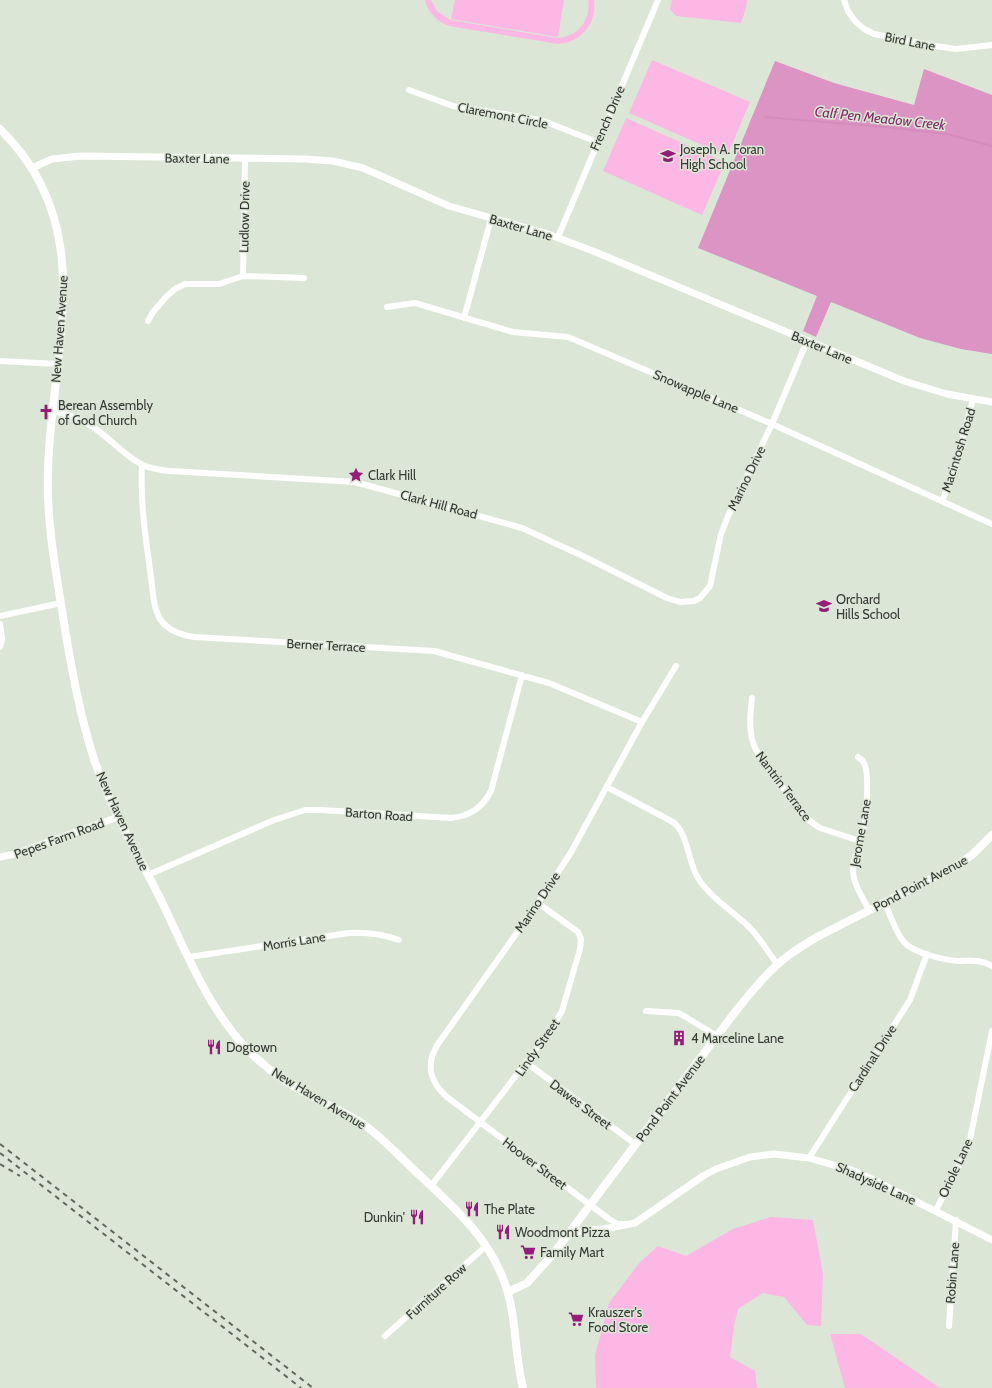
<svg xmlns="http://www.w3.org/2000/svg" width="992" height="1388" font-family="Cabin,sans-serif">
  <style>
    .green { fill: #fdb7e5 }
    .forest { fill: #db94c3 }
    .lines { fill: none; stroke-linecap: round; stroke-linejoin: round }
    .stream { stroke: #d38cbb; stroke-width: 2 }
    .minor { stroke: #fff; stroke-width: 6 }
    .tertiary { stroke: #fff; stroke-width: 7 }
    .secondary { stroke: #fff; stroke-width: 8 }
    .rail { stroke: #61675e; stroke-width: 2; stroke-dasharray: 5 5; stroke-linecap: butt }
    .labels { text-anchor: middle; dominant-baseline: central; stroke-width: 3; stroke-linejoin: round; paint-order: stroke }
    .street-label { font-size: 13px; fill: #363a34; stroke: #dce6d6 }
    .poi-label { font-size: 13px; fill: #363a34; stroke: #dce6d6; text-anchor: start }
    .water-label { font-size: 14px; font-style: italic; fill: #7e2c68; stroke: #dce6d6 }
  </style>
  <rect width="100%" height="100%" fill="#dce6d6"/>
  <path class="green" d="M 425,0 L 431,0 L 437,11 L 450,20 L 557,38 C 578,37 591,20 588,0 L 594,0 C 597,24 581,42 558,44 L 449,26 C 437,21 428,13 425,0 Z
    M 455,0 L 564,0 L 558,37 L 451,19 Z
    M 672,0 L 747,0 L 746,8 L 741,23 L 676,16 L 670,9 Z
    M 652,60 L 750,102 L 727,156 L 629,113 Z
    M 626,118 L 725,162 L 702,215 L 603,171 Z
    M 771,1217 L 813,1220 L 823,1274 L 821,1326 L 807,1325 L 784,1297 L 763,1293 L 738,1309 L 734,1326 L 730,1357 L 755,1371 L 757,1388 L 596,1388 L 595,1355 L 609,1303 L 640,1262 L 658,1246 L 686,1256 L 733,1229 Z
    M 830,1334 L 861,1334 L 940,1388 L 845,1388 Z"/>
  <path class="forest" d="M 775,61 L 834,83 L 914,105 L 924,69 L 992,95 L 992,354 L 961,349 L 920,338 L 831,302 L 816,337 L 803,331 L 817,296 L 698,248 Z"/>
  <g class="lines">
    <path class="stream" d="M 765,117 L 885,127 L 947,134 L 992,146"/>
    <path class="minor" d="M 844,0 L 848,11 L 855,21 L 864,29 L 874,34 L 935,46 L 956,49 L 992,45
      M 409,90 L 453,106 L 541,120 L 597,142
      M 558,237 L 658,0
      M 243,276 L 245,159
      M 387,307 L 415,303 L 513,332 L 568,337 L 772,424 L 992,524
      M 464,318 L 491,219
      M 148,321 L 153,312 L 166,297 L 175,289 L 185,284 L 219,284 L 243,276 L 304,278
      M 0,361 L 58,364
      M 53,411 C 65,414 78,417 88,424 C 108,435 122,455 143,465 C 151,469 161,470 170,471 L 355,482 L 522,528 L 585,557 L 667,598 L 680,602 L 694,601 L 700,598 L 710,586 L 721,534 L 728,516 L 772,424 L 807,341
      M 142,465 C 140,503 146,540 151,577 C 153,591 153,607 160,619 C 168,631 181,635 194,637 L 434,651 L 549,683 L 642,722
      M 942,501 L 954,471 L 973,399
      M 0,616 L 61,603
      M 0,624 L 2,639 L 0,647
      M 752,698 C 750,716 748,734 756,750 L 803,816 L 820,828 L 860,841
      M 858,757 C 860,759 863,760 864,763 C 870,774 866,815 864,828 C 861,842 853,856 853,870 C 853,884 863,898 869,910
      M 607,787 L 673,822 C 688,833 688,862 698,878 C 709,896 732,911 747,925 C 759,936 768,952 777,964
      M 148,875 L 274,820 L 305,810 L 321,810 L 451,818 C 470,816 482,808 491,791 L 522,675
      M 885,902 C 890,915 895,931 904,942 C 913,953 944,960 959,961 C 972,961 980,959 992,966
      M 189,957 L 349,933 C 367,932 382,934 399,940
      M 646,1011 L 679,1013 L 717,1036
      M 527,1063 L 635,1144
      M 809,1158 L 910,1000 L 927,954
      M 431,1186 L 551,1030 L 562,1011 L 580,949 L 581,939 L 578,932 L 538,903
      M 936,1210 L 967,1150 L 970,1139 L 992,1031
      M 624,1224 L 618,1224 L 609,1219 L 447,1097 C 430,1082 425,1064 438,1044 L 538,903 L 570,854 L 642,722 L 676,666
      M 949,1326 L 956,1220
      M 385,1336 L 486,1246"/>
    <path class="tertiary" d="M 32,168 L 52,159 L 80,156 L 304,159 L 333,161 L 363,168 L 449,206 L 548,234 L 593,251 L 904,381 L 947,394 L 992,402
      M 0,857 L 15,854 L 118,817
      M 570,1233 L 609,1228 L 635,1223 L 703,1176 L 716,1169 L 750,1157 L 774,1154 L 809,1158 L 851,1170 L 872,1179 L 992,1240"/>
    <path class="secondary" d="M 0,129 C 108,234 44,367 48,495 C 49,536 57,577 63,617 C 71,665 79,713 94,759 C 110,807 136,851 159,896 C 186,951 210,1015 255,1057 C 273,1074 293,1087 315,1098 C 330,1106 345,1113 360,1122 C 380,1135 396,1153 414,1170 C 449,1203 487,1234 504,1281 C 517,1315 514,1353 523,1388
      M 508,1292 L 527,1283 L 554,1253 L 732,1016 C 746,998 761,979 778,964 C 790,953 805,944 819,936 L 956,866 L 972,855 L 992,835"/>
    <path class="rail" d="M 0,1144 L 313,1388
      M 0,1153 L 301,1388
      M 0,1164 L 20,1176"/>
  </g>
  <defs>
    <g id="school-bare" transform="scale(1.2)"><path d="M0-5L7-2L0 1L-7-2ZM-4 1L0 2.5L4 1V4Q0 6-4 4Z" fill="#951d79" stroke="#dce6d6" stroke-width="2.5" paint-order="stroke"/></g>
    <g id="church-bare" transform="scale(1.2)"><path d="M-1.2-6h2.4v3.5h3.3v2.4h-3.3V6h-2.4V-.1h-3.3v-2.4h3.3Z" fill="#951d79" stroke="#dce6d6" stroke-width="2.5" paint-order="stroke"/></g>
    <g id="sight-bare" transform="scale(1.2)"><path d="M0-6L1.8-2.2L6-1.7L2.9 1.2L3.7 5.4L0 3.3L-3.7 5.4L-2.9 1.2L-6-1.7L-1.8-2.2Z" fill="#951d79" stroke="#dce6d6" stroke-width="2.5" paint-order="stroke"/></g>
    <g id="building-bare" transform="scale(1.2)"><path d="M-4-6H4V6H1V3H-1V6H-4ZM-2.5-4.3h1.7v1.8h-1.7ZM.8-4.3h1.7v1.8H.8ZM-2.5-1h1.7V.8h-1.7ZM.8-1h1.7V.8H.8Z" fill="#951d79" stroke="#dce6d6" stroke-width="2.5" paint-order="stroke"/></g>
    <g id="restaurant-bare" transform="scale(1.2)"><path d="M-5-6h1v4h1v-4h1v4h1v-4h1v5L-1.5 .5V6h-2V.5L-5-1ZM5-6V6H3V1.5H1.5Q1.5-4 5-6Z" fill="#951d79" stroke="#dce6d6" stroke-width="2.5" paint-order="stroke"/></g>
    <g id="supermarket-bare" transform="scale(1.2)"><path d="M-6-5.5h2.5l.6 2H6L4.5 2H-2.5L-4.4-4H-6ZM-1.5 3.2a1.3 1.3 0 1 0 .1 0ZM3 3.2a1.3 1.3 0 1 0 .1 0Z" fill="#951d79" stroke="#dce6d6" stroke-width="2.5" paint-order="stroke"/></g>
  </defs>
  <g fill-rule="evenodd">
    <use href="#school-bare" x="668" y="156"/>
    <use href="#church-bare" x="46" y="412"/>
    <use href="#sight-bare" x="356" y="475"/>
    <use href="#school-bare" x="824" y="606"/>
    <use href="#building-bare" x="679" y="1038"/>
    <use href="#restaurant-bare" x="214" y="1047"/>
    <use href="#restaurant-bare" x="472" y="1209"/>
    <use href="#restaurant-bare" x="417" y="1217"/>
    <use href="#restaurant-bare" x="503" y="1232"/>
    <use href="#supermarket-bare" x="528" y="1252"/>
    <use href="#supermarket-bare" x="576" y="1319"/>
  </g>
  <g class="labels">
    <g class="street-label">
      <text transform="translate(910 41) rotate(11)">Bird Lane</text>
      <text transform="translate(503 115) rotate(11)">Claremont Circle</text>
      <text transform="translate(607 118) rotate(-67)">French Drive</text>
      <text transform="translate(197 158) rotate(1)">Baxter Lane</text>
      <text transform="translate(244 217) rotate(-89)">Ludlow Drive</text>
      <text transform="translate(521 227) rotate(16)">Baxter Lane</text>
      <text transform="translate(59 329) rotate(-86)">New Haven Avenue</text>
      <text transform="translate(822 347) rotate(23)">Baxter Lane</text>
      <text transform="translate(696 391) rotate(23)">Snowapple Lane</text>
      <text transform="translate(958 450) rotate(-73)">Macintosh Road</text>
      <text transform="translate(746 478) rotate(-64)">Marino Drive</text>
      <text transform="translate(439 504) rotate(15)">Clark Hill Road</text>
      <text transform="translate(326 645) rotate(3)">Berner Terrace</text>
      <text transform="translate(784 786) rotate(53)">Nantrin Terrace</text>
      <text transform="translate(379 814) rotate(4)">Barton Road</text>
      <text transform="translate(123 821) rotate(65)">New Haven Avenue</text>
      <text transform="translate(860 833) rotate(-80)">Jerome Lane</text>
      <text transform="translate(59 838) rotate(-20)">Pepes Farm Road</text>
      <text transform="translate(920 883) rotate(-28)">Pond Point Avenue</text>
      <text transform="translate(537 902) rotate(-56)">Marino Drive</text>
      <text transform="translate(294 941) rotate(-9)">Morris Lane</text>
      <text transform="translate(537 1047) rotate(-55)">Lindy Street</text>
      <text transform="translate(872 1058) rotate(-57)">Cardinal Drive</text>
      <text transform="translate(319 1098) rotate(31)">New Haven Avenue</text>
      <text transform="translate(670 1098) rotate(-53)">Pond Point Avenue</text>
      <text transform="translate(581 1104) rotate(37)">Dawes Street</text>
      <text transform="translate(535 1163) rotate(37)">Hoover Street</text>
      <text transform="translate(955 1168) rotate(-65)">Oriole Lane</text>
      <text transform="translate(876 1183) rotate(24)">Shadyside Lane</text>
      <text transform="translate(952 1273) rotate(-86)">Robin Lane</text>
      <text transform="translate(436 1291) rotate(-42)">Furniture Row</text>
    </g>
    <g class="poi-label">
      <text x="680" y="149">Joseph A. Foran<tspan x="680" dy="15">High School</tspan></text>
      <text x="58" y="405">Berean Assembly<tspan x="58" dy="15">of God Church</tspan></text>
      <text x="368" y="475">Clark Hill</text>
      <text x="836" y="599">Orchard<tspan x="836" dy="15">Hills School</tspan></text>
      <text x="691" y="1038">4 Marceline Lane</text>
      <text x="226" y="1047">Dogtown</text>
      <text x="484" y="1209">The Plate</text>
      <text x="405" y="1217" text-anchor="end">Dunkin'</text>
      <text x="515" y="1232">Woodmont Pizza</text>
      <text x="540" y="1252">Family Mart</text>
      <text x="588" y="1312">Krauszer's<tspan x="588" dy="15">Food Store</tspan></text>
    </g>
    <g class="water-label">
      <text transform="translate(880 118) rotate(6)">Calf Pen Meadow Creek</text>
    </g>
  </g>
</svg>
